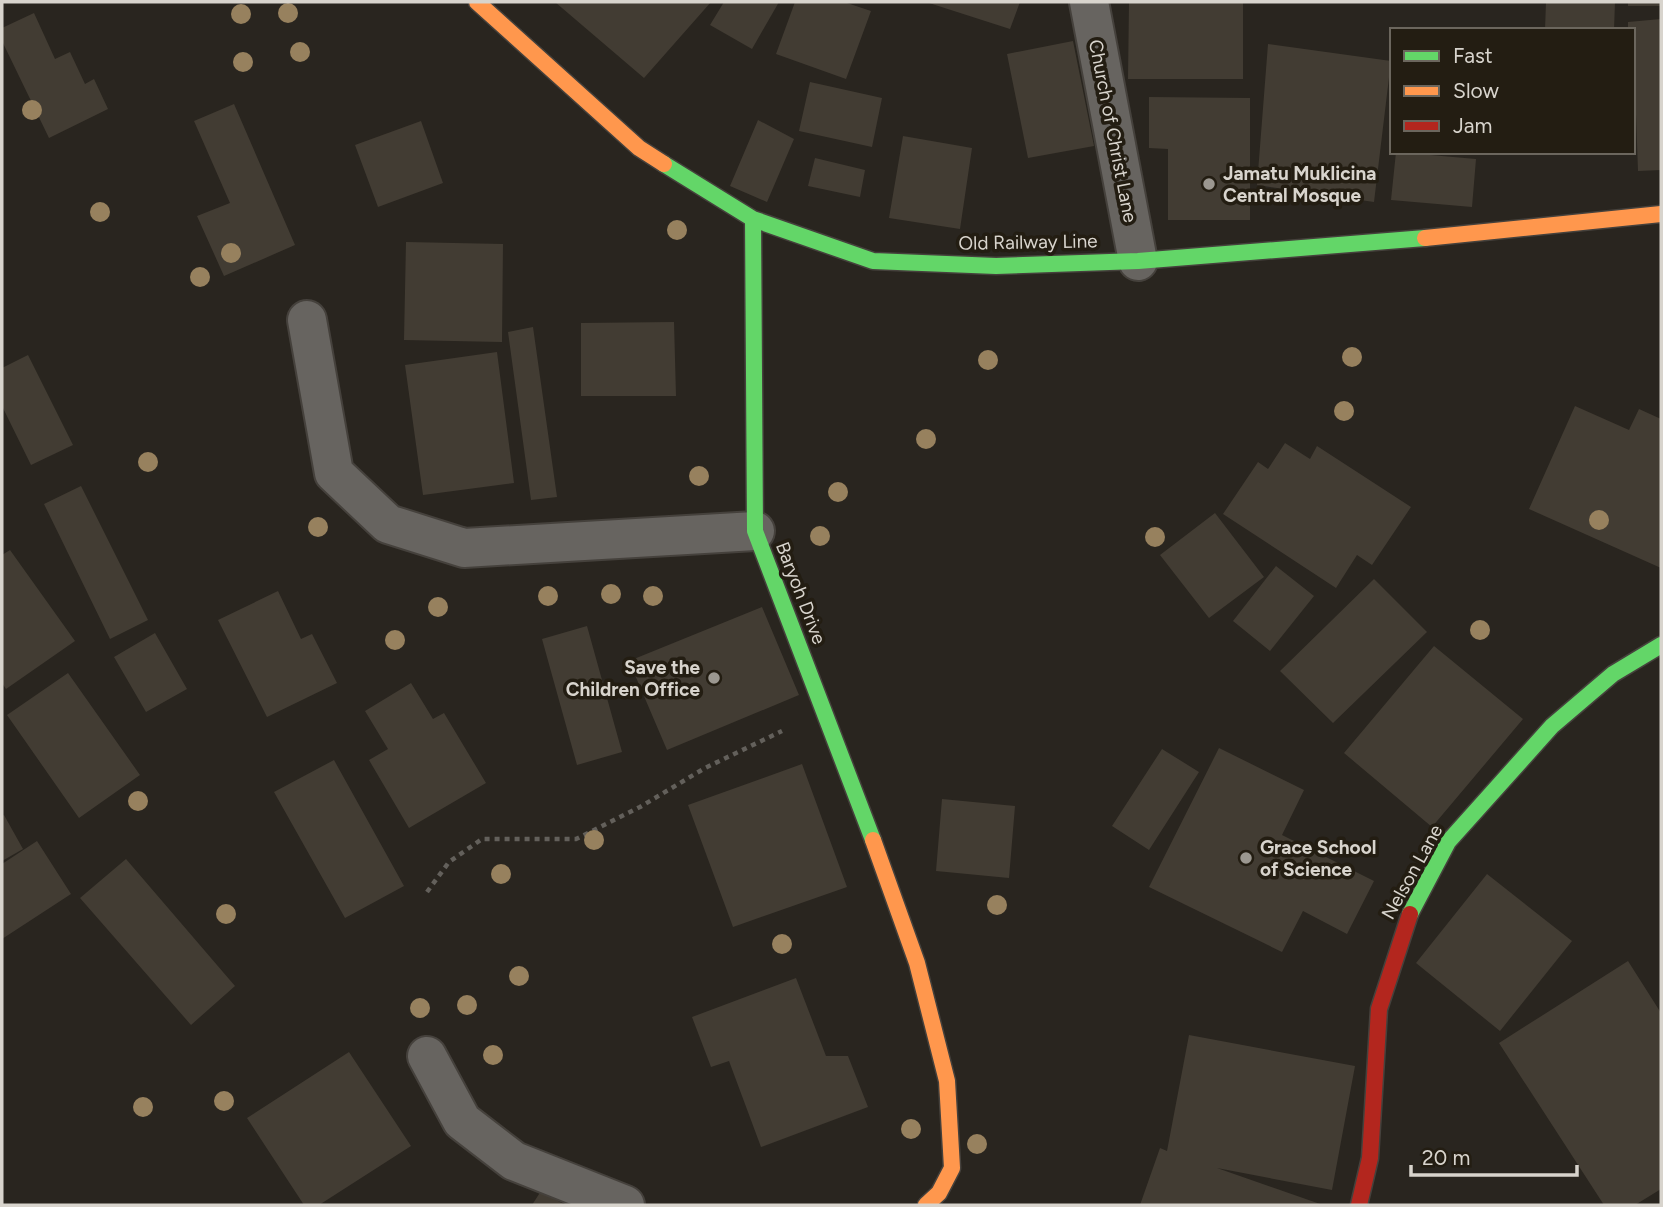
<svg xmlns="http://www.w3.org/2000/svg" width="1663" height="1207" font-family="Figtree,sans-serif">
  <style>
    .building { fill: #423c33 }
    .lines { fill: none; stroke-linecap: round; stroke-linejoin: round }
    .street-casing { stroke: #45413c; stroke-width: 42 }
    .fast-casing { stroke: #45413c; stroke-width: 19 }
    .slow-casing { stroke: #45413c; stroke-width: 19 }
    .jam-casing { stroke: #45413c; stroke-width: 19 }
    .path { stroke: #63605b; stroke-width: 4.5; stroke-dasharray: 5 5; stroke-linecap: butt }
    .street { stroke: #676460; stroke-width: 38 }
    .fast { stroke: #63d668; stroke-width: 16 }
    .slow { stroke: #ff974d; stroke-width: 16 }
    .jam { stroke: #b3261e; stroke-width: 16 }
    .tree { fill: #97815e }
    .poi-dot { fill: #9b9790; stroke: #231d12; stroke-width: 2.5 }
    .labels { text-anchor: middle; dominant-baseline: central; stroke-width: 7; stroke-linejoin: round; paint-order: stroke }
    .street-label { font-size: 19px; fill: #d8d4cd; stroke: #231d12 }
    .poi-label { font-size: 19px; font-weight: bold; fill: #d8d4cd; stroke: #231d12; text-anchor: start }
  </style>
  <rect width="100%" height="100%" fill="#29251f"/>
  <path class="building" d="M 555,2 L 711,2 L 644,78 Z
    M 724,2 L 779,2 L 752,49 L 710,25 Z
    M 795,2 L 844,2 L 871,11 L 846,79 L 776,54 Z
    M 926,2 L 1020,2 L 1010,29 Z
    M 1129,2 L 1243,2 L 1243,79 L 1128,79 Z
    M 1546,2 L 1615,2 L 1614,30 L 1545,30 Z
    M 1628,2 L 1661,2 L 1661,6 L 1628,6 Z
    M 34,13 L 55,59 L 70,52 L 85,84 L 94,79 L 108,109 L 49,138 L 2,41 L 2,28 Z
    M 1661,19 L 1661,170 L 1638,171 L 1633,30 L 1628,30 L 1628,22 Z
    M 1073,41 L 1094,146 L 1028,158 L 1007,54 Z
    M 1268,44 L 1391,61 L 1374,202 L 1257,185 Z
    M 810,82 L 882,98 L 872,147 L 799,131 Z
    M 1149,97 L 1250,98 L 1250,220 L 1168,220 L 1168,149 L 1149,148 Z
    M 234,104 L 295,245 L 224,276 L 197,216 L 230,203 L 194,121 Z
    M 758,120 L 794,139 L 767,202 L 730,186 Z
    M 421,121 L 443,183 L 378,207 L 355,145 Z
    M 903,136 L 972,148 L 960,229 L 889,218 Z
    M 1396,152 L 1476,159 L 1472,207 L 1391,200 Z
    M 815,158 L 865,170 L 860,197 L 808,186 Z
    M 406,242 L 503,244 L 502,342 L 404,340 Z
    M 674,322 L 676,396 L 581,396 L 581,323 Z
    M 533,327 L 557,497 L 531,500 L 508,332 Z
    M 497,352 L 514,483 L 423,495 L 405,365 Z
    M 28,355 L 73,445 L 31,465 L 2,406 L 2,368 Z
    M 1575,406 L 1629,430 L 1639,409 L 1661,419 L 1661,568 L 1529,509 Z
    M 1285,443 L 1310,459 L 1317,446 L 1411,507 L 1372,565 L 1357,555 L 1336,588 L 1223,514 L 1258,462 L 1268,469 Z
    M 81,486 L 148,620 L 110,639 L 44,504 Z
    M 1215,513 L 1264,577 L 1209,618 L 1160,555 Z
    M 10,550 L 75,641 L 6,689 L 2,683 L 2,555 Z
    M 1276,566 L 1314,596 L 1270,651 L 1233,621 Z
    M 1374,579 L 1427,632 L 1333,723 L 1280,671 Z
    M 278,591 L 301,639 L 312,634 L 337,683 L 267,717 L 218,620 Z
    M 762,607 L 799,695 L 667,750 L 629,661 Z
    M 587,626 L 622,752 L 577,765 L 542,639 Z
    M 155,633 L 187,689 L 146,712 L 114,657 Z
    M 1434,646 L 1523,719 L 1432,827 L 1344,753 Z
    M 68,673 L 140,775 L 79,818 L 7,715 Z
    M 411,683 L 433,719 L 444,713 L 486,783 L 409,828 L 369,760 L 388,749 L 365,711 Z
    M 1219,748 L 1304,790 L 1282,835 L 1374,881 L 1347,934 L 1303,911 L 1282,952 L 1149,887 Z
    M 1162,749 L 1199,772 L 1149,850 L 1112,826 Z
    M 334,760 L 404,886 L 345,918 L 274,792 Z
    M 802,764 L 847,887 L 733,927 L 688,805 Z
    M 942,799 L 1015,806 L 1009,878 L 936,871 Z
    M 4,815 L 23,849 L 2,861 L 2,816 Z
    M 37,841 L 71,894 L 2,939 L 2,864 Z
    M 126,859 L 235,986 L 191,1025 L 80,898 Z
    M 1487,874 L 1572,941 L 1500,1031 L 1416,963 Z
    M 1628,961 L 1661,1013 L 1661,1189 L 1635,1205 L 1604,1205 L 1499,1043 Z
    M 796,978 L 826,1056 L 848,1056 L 868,1107 L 761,1147 L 729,1061 L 711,1067 L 692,1017 Z
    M 1189,1035 L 1355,1066 L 1332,1190 L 1217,1168 L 1323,1205 L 1140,1205 L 1160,1148 L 1167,1151 Z
    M 349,1052 L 411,1146 L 319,1205 L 304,1205 L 247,1118 Z
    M 541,1191 L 565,1205 L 532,1205 Z"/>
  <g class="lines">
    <g class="street-casing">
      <path id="street" d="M 1089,2 L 1138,261
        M 307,320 L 334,473 L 388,524 L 464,548 L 755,531
        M 427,1056 L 462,1121 L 514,1161 L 625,1205"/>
    </g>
    <g class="fast-casing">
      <path id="fast" d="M 664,164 L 753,219 L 873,261 L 996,266 L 1138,261 L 1425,238
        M 753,219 L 755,531 L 873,840
        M 1410,914 L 1448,842 L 1552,726 L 1613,674 L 1661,645"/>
    </g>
    <g class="slow-casing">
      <path id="slow" d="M 477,2 L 639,148 L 664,164
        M 1425,238 L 1661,214
        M 873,840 L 917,963 L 947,1081 L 952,1168 L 939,1193 L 926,1205"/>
    </g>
    <g class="jam-casing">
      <path id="jam" d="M 1359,1205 L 1370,1158 L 1379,1009 L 1410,914"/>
    </g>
    <path class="path" d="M 427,892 L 449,862 L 482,839 L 576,839 L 640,807 L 705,768 L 782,731"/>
    <use href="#street" class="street"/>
    <use href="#fast" class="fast"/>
    <use href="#slow" class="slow"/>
    <use href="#jam" class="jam"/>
  </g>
  <g class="tree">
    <circle cx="288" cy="13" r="10"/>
    <circle cx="241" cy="14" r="10"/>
    <circle cx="300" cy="52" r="10"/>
    <circle cx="243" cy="62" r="10"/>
    <circle cx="32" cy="110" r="10"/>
    <circle cx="100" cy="212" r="10"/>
    <circle cx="677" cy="230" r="10"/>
    <circle cx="231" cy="253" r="10"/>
    <circle cx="200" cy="277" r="10"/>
    <circle cx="1352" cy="357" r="10"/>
    <circle cx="988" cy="360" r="10"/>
    <circle cx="1344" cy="411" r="10"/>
    <circle cx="926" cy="439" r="10"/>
    <circle cx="148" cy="462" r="10"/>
    <circle cx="699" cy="476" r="10"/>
    <circle cx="838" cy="492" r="10"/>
    <circle cx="1599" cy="520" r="10"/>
    <circle cx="318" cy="527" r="10"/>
    <circle cx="820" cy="536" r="10"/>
    <circle cx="1155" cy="537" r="10"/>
    <circle cx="611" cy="594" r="10"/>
    <circle cx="548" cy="596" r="10"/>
    <circle cx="653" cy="596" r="10"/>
    <circle cx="438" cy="607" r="10"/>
    <circle cx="1480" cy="630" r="10"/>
    <circle cx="395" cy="640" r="10"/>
    <circle cx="138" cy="801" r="10"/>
    <circle cx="594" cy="840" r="10"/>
    <circle cx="501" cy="874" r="10"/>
    <circle cx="997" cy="905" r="10"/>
    <circle cx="226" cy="914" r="10"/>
    <circle cx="782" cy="944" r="10"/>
    <circle cx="519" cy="976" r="10"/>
    <circle cx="467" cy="1005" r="10"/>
    <circle cx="420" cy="1008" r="10"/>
    <circle cx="493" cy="1055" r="10"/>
    <circle cx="224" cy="1101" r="10"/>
    <circle cx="143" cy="1107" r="10"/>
    <circle cx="911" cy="1129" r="10"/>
    <circle cx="977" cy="1144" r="10"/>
  </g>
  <g class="poi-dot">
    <circle cx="1209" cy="184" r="7"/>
    <circle cx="714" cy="678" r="7"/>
    <circle cx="1246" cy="858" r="7"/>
  </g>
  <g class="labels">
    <g class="street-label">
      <text transform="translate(1113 131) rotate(79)">Church of Christ Lane</text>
      <text transform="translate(1028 242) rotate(-1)">Old Railway Line</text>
      <text transform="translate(801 593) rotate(69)">Baryoh Drive</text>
      <text transform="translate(1412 872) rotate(-61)">Nelson Lane</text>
    </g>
    <g class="poi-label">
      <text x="1223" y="173">Jamatu Muklicina<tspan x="1223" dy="22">Central Mosque</tspan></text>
      <text x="700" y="667" text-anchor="end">Save the<tspan x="700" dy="22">Children Office</tspan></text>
      <text x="1260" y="847">Grace School<tspan x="1260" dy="22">of Science</tspan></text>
    </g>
  </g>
  <rect width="1663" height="1207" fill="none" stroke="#d8d4cd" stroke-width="7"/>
  <rect x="1390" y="28" width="245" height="126" fill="#231d12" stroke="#6b665d" stroke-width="2"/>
  <rect x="1404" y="51" width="35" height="10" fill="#63d668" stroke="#6b665d" stroke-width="2"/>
  <text x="1453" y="63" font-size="21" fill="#d8d4cd">Fast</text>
  <rect x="1404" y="86" width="35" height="10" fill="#ff974d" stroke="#6b665d" stroke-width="2"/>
  <text x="1453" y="98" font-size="21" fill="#d8d4cd">Slow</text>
  <rect x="1404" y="121" width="35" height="10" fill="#b3261e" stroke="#6b665d" stroke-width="2"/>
  <text x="1453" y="133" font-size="21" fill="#d8d4cd">Jam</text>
  <path d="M1411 1165v10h166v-10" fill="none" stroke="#d8d4cd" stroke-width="3.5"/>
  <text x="1422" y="1165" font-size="21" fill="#d8d4cd" stroke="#231d12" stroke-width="5" paint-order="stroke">20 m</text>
</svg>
